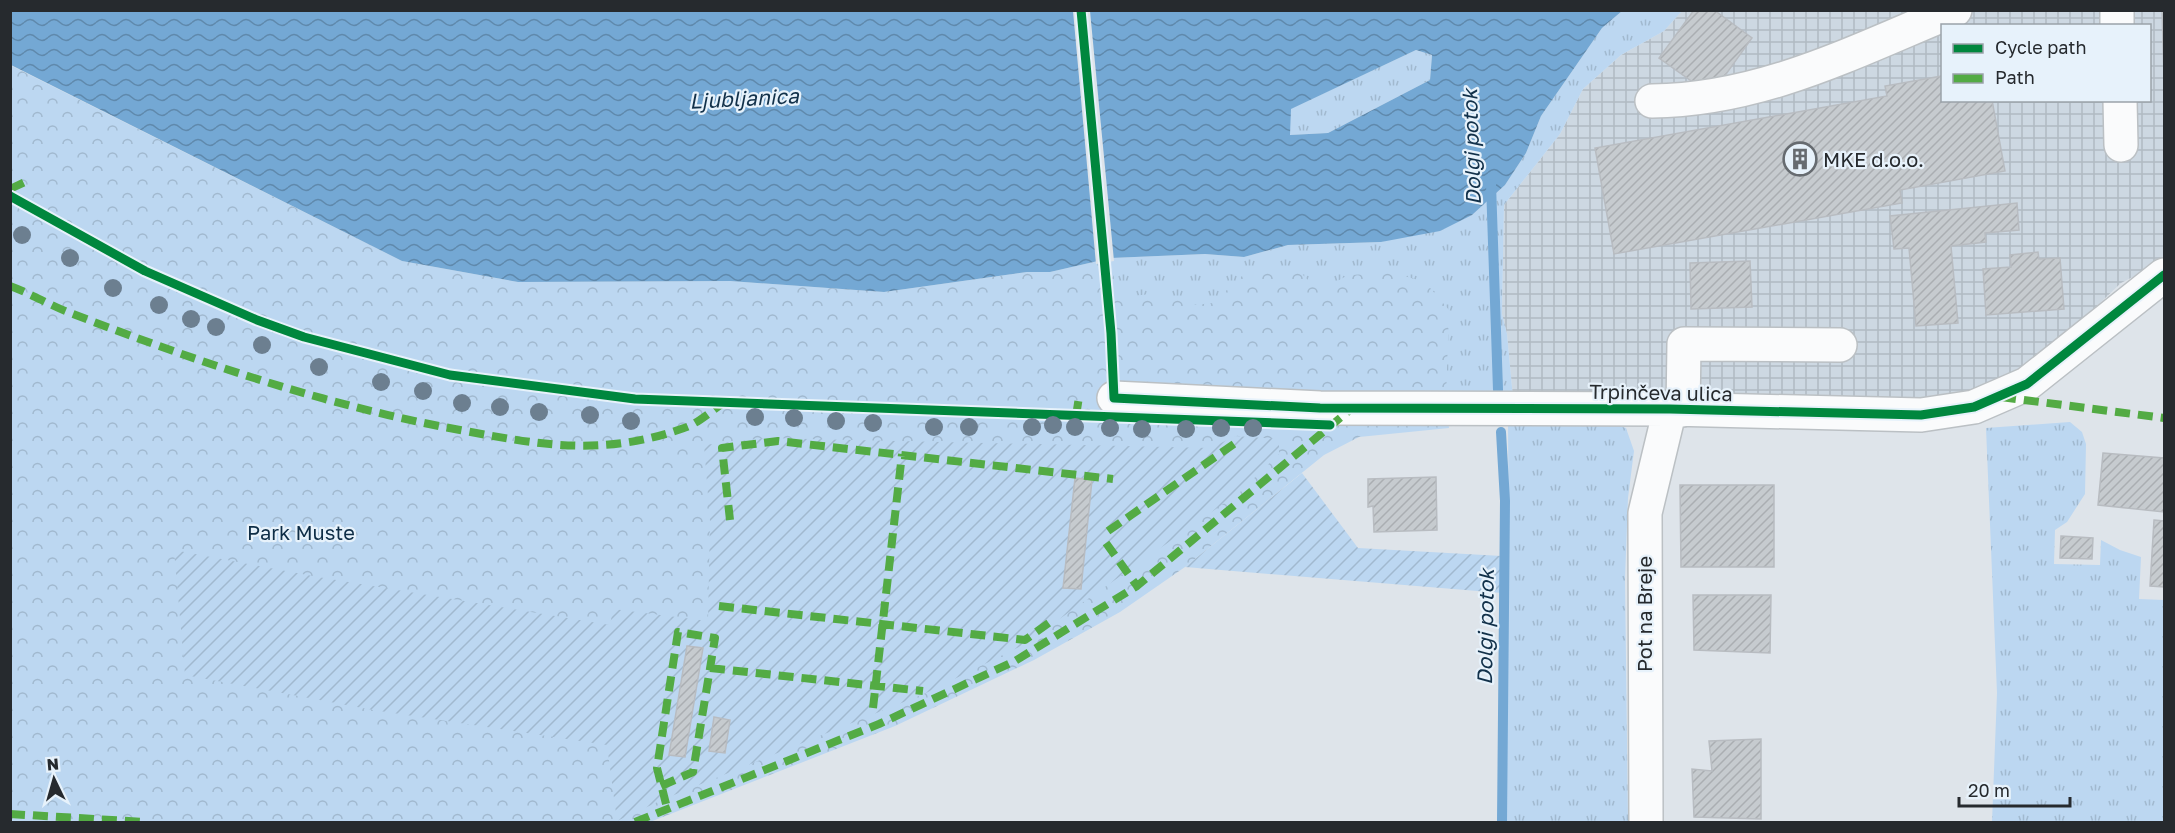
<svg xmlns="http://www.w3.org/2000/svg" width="2175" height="833" font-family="'Golos Text',sans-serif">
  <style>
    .industrial { fill: url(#industrial-grid); fill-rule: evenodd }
    .grass { fill: url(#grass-tufts) }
    .park { fill: url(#park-crowns) }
    .garden { fill: url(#garden-furrows) }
    .water { fill: url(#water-waves); fill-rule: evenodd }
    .pier { fill: #dee4ea }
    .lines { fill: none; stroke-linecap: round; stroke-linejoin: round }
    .stream { stroke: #74a8d4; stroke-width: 10 }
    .building { fill: url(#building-hatch); stroke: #b8bcc1; stroke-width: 1.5 }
    .minor-casing { stroke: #bbc0c4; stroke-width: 36 }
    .minor { stroke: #fafbfc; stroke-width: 33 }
    .quiet { stroke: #53ab44; stroke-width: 8; stroke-dasharray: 15 8; stroke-linecap: butt }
    .cycleway-casing { stroke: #e7f2fb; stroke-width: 13 }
    .cycleway { stroke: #00873e; stroke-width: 9 }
    .tree { fill: #6c7f90 }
    .labels { text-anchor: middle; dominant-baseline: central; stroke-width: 4.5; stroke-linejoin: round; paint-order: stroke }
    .poi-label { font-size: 20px; fill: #262a2e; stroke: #e7f2fb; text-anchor: start }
    .street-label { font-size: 20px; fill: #262a2e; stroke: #e7f2fb }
    .park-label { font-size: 20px; fill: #0e2d46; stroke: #e7f2fb }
    .water-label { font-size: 21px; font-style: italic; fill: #12314a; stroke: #e7f2fb }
  </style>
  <defs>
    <pattern id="industrial-grid" width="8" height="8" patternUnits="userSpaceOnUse" patternTransform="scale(1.5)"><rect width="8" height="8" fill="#cdd8e2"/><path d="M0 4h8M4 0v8" fill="none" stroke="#b0bac2"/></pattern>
    <pattern id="grass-tufts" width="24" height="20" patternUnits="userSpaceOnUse" patternTransform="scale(1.5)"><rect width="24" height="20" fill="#bcd7f1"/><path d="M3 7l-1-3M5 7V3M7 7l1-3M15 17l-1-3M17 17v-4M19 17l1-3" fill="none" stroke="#a1b9cf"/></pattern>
    <pattern id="park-crowns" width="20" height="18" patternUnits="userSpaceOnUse" patternTransform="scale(1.5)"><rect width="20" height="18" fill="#bcd7f1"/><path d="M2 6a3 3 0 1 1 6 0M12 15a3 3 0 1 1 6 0" fill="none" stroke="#a1b9cf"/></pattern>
    <pattern id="garden-furrows" width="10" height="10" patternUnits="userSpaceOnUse" patternTransform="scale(1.5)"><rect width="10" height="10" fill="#bcd7f1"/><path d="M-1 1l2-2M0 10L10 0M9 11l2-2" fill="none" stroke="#a1b9cf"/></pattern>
    <pattern id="water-waves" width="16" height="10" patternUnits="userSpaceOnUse" patternTransform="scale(1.5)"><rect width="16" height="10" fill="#74a8d4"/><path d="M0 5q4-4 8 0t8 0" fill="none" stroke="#5f89ac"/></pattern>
    <pattern id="building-hatch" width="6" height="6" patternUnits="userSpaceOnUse" patternTransform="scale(1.5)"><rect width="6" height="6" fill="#c6cbcf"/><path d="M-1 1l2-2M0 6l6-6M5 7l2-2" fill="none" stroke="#aaaeb2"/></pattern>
  </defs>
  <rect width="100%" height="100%" fill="#dee4ea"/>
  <path class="industrial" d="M 1682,11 L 2164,11 L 2164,261 L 2121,283 L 2058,343 L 2030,363 L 1999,381 L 1950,398 L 1916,402 L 1513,398 L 1507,334 L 1502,314 L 1504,205 L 1560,134 L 1583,89 L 1621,55 L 1664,31 ZM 1942,26 L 2150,26 L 2150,100 L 1942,100 Z"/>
  <path class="grass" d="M 1622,11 L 1682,11 L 1664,31 L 1621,55 L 1583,89 L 1560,134 L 1504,205 L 1502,314 L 1507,334 L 1513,398 L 1125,379 L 1111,258 L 1205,254 L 1244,257 L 1288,245 L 1381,242 L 1472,215 L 1505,185 L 1526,153 L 1541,116 L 1602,28 Z
    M 1416,50 L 1432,55 L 1430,80 L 1328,133 L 1290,135 L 1290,109 Z
    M 1508,421 L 1610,423 L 1626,428 L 1634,451 L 1628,498 L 1625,579 L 1628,822 L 1497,822 L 1509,594 Z
    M 2070,422 L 2082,432 L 2086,444 L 2085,494 L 2067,522 L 2055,530 L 2054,564 L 2100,565 L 2101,540 L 2120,550 L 2141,557 L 2139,599 L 2164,600 L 2164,822 L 1992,822 L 1997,693 L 1986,428 Z"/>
  <path class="park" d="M 10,65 L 402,261 L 518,282 L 730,281 L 884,292 L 1027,272 L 1050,272 L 1111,258 L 1117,298 L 1158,293 L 1194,305 L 1213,303 L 1242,276 L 1272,266 L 1295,267 L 1313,285 L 1327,287 L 1348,275 L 1394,273 L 1425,282 L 1449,310 L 1446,398 L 1449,428 L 1359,437 L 1324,455 L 1185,567 L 1120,612 L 1034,660 L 895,726 L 650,822 L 11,822 Z"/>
  <path class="garden" d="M 1235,436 L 1279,439 L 1279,454 L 1240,492 L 1021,646 L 926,693 L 664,799 L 617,821 L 607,745 L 373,710 L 185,675 L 174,550 L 318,577 L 610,625 L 613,609 L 708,621 L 710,521 L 704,445 L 766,438 L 1211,448 Z
    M 1302,473 L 1358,548 L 1502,556 L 1502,593 L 1185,567 Z"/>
  <path class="water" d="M 10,11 L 1622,11 L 1602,28 L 1541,116 L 1526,153 L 1505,185 L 1472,215 L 1440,231 L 1381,242 L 1288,245 L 1244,257 L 1205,254 L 1111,258 L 1050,272 L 1027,272 L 884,292 L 730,281 L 518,282 L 402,261 L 11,65 ZM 1416,50 L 1432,55 L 1430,80 L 1328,133 L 1290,135 L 1291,109 Z"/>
  <path class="pier" d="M 1073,11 L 1090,11 L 1114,261 L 1096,264 Z"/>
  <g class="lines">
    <path class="stream" d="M 1491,184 L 1498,390
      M 1501,432 L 1505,501 L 1502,822"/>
  </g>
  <path class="building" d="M 1694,10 L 1714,10 L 1752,38 L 1711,95 L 1659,58 Z
    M 2162,10 L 2164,10 L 2164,77 Z
    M 1942,76 L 1942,100 L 1992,100 L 2005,171 L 1900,190 L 1902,203 L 1614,254 L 1595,148 L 1887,96 L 1885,86 Z
    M 2017,203 L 2019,230 L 1985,233 L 1986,242 L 1951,246 L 1958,323 L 1916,326 L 1909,248 L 1894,249 L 1890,216 Z
    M 2038,252 L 2039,259 L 2060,258 L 2064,309 L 1986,315 L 1983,269 L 2011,267 L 2010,255 Z
    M 1750,261 L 1752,307 L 1691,309 L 1690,263 Z
    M 2103,453 L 2164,458 L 2164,512 L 2098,505 Z
    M 1436,477 L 1437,530 L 1374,532 L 1373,506 L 1368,507 L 1368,479 Z
    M 1075,478 L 1092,480 L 1081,589 L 1063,588 Z
    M 1680,485 L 1774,485 L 1774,567 L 1681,567 Z
    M 2154,520 L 2164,521 L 2164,587 L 2150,586 Z
    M 2061,536 L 2093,538 L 2092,559 L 2060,558 Z
    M 1693,595 L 1771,595 L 1770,653 L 1694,650 Z
    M 687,646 L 703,648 L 685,757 L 669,755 Z
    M 714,717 L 730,720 L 725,753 L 709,751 Z
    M 1761,739 L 1761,819 L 1694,817 L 1692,769 L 1712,771 L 1709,741 Z"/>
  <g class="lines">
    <g class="minor-casing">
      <path id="minor" d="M 2117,10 L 2117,26
        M 2120,100 L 2121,145
        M 1652,101 C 1762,100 1855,51 1955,10
        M 1114,398 L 1320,408 L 1670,409 L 1921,415 L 1974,407 L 2027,384 L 2164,275
        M 1683,410 L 1684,344 L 1840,345
        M 1646,822 L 1645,513 L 1670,409"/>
    </g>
    <use href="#minor" class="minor"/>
    <path class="quiet" d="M 10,189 L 25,182
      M 10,286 C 32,294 51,306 73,314 C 198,362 327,406 460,430 C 541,445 602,457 684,428 C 697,424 710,412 722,404
      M 2001,397 L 2164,418
      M 1076,416 L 1079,397
      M 730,520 L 722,448 L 778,441 L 1113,479
      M 1108,531 L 1234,444
      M 1106,543 L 1137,586
      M 719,606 L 1025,640 L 1053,620
      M 710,668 L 923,691
      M 873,708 L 902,454
      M 661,786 L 693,772 L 715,638 L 678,632 L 657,768 L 667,808
      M 10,814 L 145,822
      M 635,822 L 879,724 L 1015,661 L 1137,586 L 1351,409"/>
    <g class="cycleway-casing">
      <path id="cycleway" d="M 1081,10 L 1111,333 L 1114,398 L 1320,408 L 1670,409 L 1921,415 L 1974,407 L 2027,384 L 2164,275
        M 10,196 L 145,271 L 257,320 L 304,337 L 450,375 L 635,399 L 1330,425"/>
    </g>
    <use href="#cycleway" class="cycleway"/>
  </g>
  <g class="tree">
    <circle cx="22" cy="235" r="9"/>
    <circle cx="70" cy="258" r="9"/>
    <circle cx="113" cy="288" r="9"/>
    <circle cx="159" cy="305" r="9"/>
    <circle cx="191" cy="319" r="9"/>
    <circle cx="216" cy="327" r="9"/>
    <circle cx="262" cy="345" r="9"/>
    <circle cx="319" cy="367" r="9"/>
    <circle cx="381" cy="382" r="9"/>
    <circle cx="423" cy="391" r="9"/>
    <circle cx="462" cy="403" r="9"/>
    <circle cx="500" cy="407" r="9"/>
    <circle cx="539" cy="412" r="9"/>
    <circle cx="590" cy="415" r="9"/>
    <circle cx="755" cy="417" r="9"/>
    <circle cx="794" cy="418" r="9"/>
    <circle cx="631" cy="421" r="9"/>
    <circle cx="836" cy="421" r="9"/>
    <circle cx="873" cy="423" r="9"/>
    <circle cx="1053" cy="425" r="9"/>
    <circle cx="934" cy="427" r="9"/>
    <circle cx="969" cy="427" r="9"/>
    <circle cx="1032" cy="427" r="9"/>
    <circle cx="1075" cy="427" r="9"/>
    <circle cx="1110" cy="428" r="9"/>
    <circle cx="1221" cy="428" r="9"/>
    <circle cx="1253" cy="428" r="9"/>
    <circle cx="1142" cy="429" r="9"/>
    <circle cx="1186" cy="429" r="9"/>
  </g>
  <defs>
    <g id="building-ring" transform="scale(1.725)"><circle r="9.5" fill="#e7f2fb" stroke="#666b70" stroke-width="1.5"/><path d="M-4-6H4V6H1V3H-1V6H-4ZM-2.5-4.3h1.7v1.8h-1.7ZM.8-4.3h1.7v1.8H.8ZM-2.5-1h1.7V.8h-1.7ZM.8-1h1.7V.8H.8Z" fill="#666b70"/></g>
  </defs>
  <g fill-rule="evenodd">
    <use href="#building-ring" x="1800" y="159"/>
  </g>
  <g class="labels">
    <g class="poi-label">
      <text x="1823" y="159">MKE d.o.o.</text>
    </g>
    <g class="street-label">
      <text transform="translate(1661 392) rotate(1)">Trpinčeva ulica</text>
      <text transform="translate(1644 614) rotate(-90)">Pot na Breje</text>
    </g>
    <g class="park-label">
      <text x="301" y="532">Park Muste</text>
    </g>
    <g class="water-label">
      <text transform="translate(744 98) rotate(-3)">Ljubljanica</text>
      <text transform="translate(1471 147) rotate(-92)">Dolgi potok</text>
      <text transform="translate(1485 627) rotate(-89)">Dolgi potok</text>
    </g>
  </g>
  <rect width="2175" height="833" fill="none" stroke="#262a2e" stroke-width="24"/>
  <rect x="1941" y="24" width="210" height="78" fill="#e7f2fb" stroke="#9aa2a9" stroke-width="1.5"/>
  <rect x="1953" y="44" width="30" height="9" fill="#00873e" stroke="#9aa2a9" stroke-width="1.5"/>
  <text x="1995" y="54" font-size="18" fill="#262a2e">Cycle path</text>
  <rect x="1953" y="74" width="30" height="9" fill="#53ab44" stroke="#9aa2a9" stroke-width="1.5"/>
  <text x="1995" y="84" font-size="18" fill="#262a2e">Path</text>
  <g transform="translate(54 779) rotate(355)" stroke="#e7f2fb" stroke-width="4.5" paint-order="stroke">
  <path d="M0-4.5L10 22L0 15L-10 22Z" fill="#262a2e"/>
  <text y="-9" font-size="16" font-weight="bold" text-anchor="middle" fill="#262a2e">N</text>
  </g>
  <path d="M1959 797v9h111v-9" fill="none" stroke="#262a2e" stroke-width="3"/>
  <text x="1968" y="797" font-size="18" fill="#262a2e" stroke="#e7f2fb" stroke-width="4.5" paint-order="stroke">20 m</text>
</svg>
